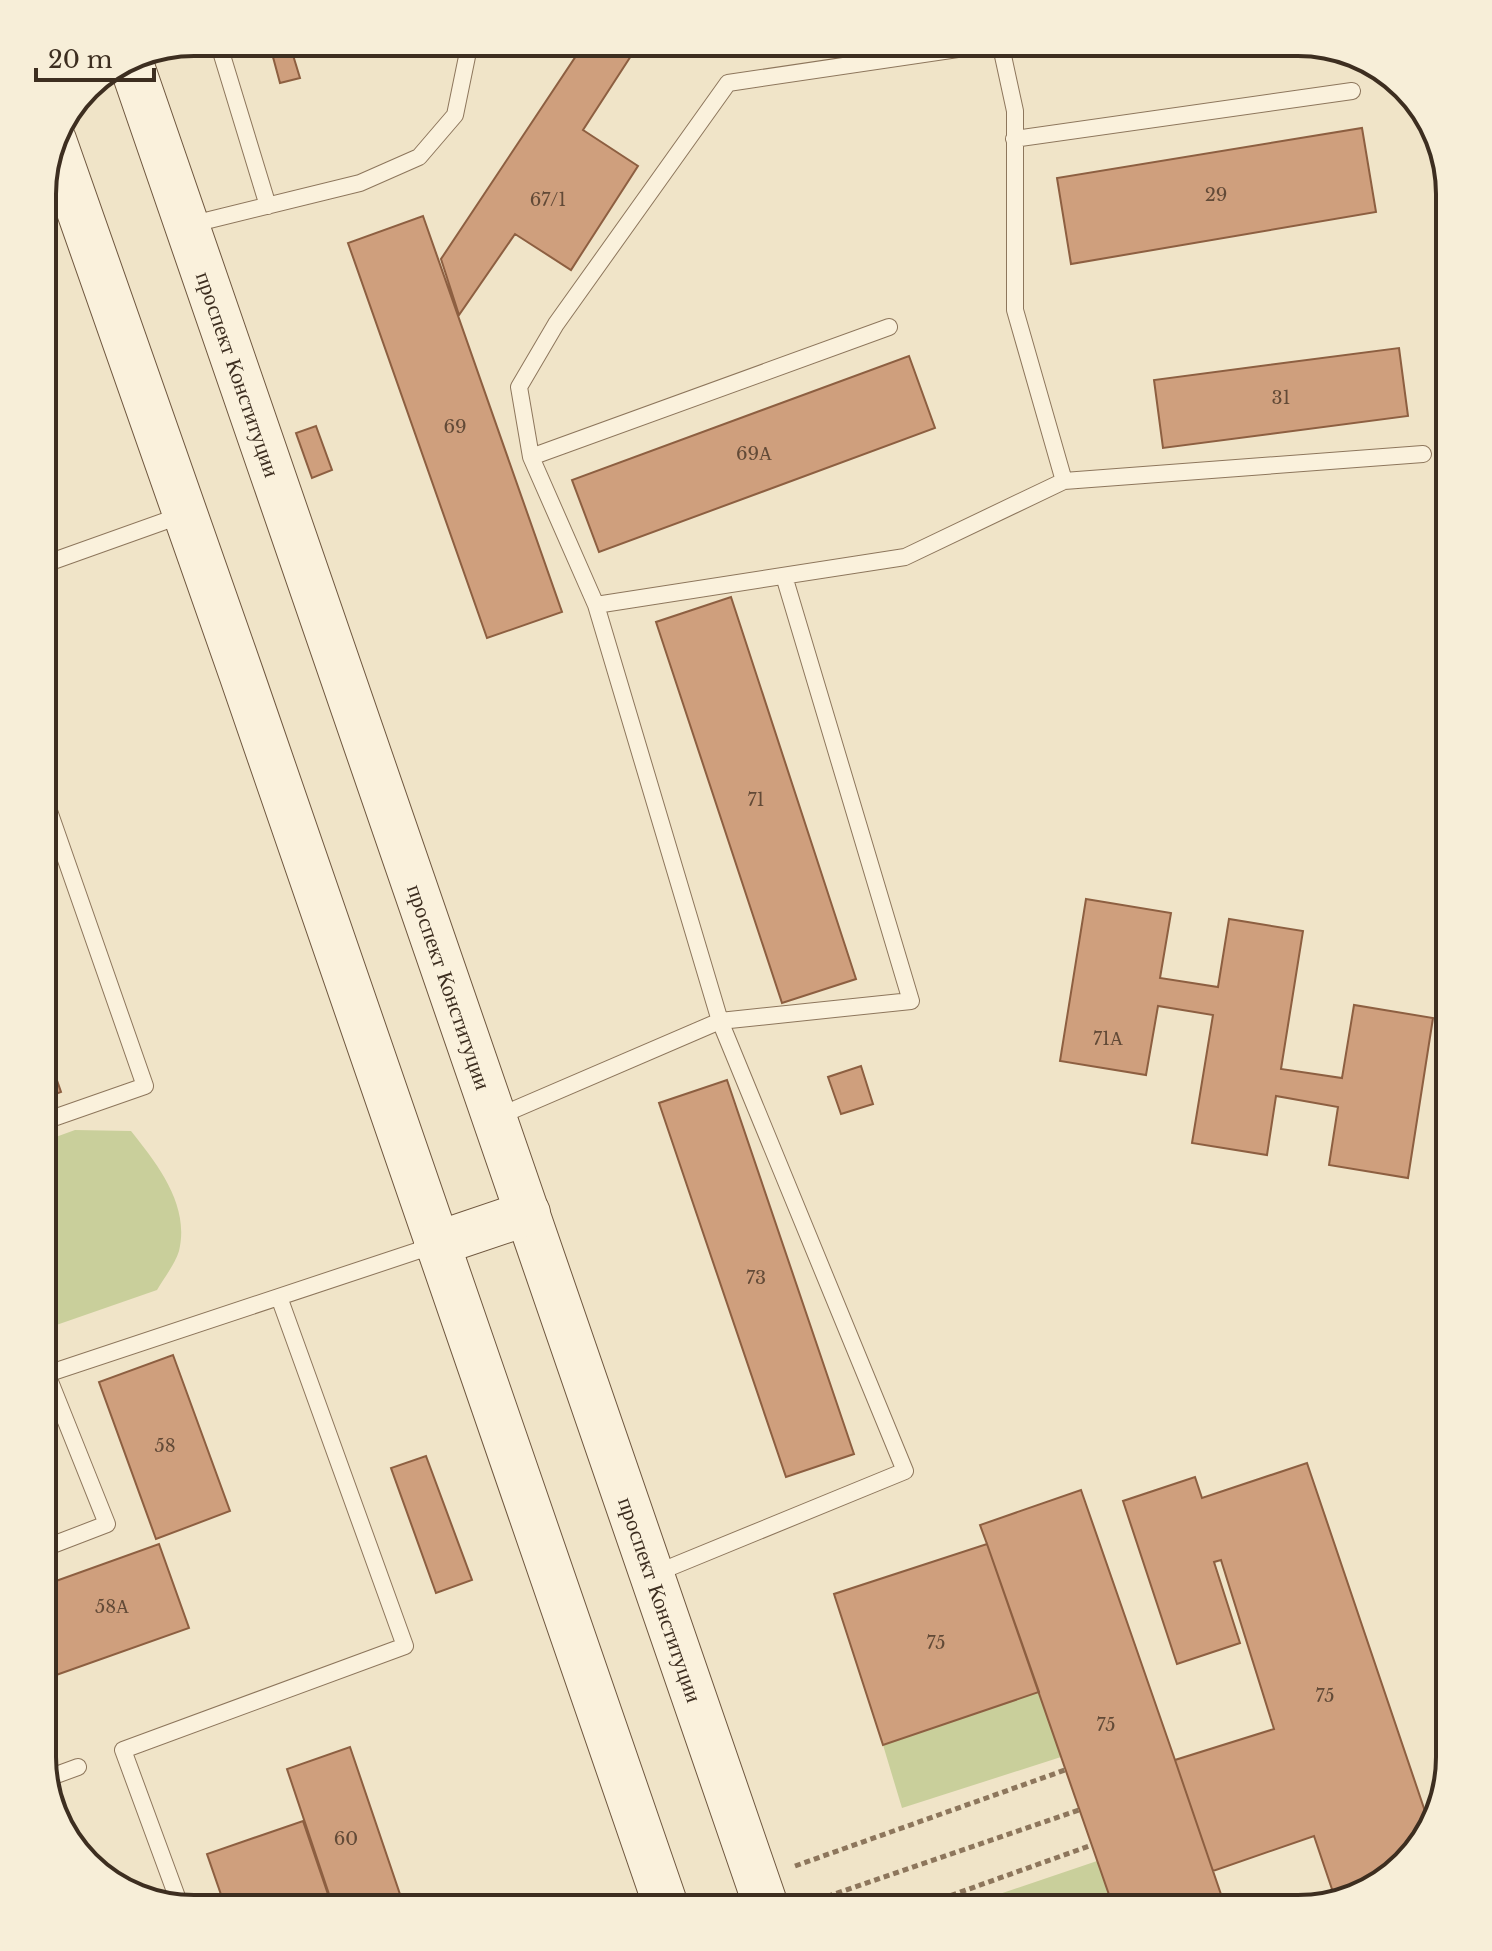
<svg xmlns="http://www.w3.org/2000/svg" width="1492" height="1951" font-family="'Libre Baskerville',serif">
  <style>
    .green { fill: #c9cf9b }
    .building { fill: #cf9f7d; stroke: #8d5f41; stroke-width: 2 }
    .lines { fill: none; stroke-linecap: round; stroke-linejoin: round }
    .lane-casing { stroke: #8d765c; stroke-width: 18 }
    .secondary-casing { stroke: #6f573f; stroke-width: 46 }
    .path { stroke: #8d765c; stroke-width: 5; stroke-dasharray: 6 4; stroke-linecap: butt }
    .lane { stroke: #faf1dc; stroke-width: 16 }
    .secondary { stroke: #faf1dc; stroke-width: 44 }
    .labels { text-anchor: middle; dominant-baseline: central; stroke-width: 6; stroke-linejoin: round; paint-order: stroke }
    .number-label { font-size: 18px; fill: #624a37 }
    .street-label { font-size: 22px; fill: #3d2e20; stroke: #f7eed8 }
    .rim { fill: none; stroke: #3d2e20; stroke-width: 4 }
  </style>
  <rect width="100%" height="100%" fill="#f0e4c8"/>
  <path class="green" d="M 75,1130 L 131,1131 C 158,1165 190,1205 179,1251 C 175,1264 164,1278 157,1290 L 42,1330 L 42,1142 Z
    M 1039,1692 L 1061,1757 L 902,1808 L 883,1745 Z
    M 1097,1861 L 1114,1909 L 955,1909 Z"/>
  <path class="building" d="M 284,42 L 289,42 L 300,78 L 280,83 L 270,46 Z
    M 523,42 L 591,42 L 524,51 Z
    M 609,42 L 640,42 L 583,130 L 638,166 L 571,270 L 515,234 L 459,315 L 441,259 L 582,47 Z
    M 1362,128 L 1376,212 L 1071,264 L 1057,178 Z
    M 423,216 L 562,612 L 487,638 L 348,243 Z
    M 1399,348 L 1408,416 L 1163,448 L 1154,380 Z
    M 909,356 L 935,428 L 599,552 L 572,480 Z
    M 316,426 L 332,470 L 312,478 L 296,433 Z
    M 731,597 L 856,979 L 782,1003 L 656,622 Z
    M 1086,899 L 1171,913 L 1160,978 L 1218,987 L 1229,919 L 1303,931 L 1281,1069 L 1342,1078 L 1354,1005 L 1433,1018 L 1408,1178 L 1329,1165 L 1338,1107 L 1276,1096 L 1267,1155 L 1192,1143 L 1213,1015 L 1158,1006 L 1146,1075 L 1060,1061 Z
    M 42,1037 L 61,1092 L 42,1099 Z
    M 861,1066 L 873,1104 L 841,1114 L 828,1077 Z
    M 727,1080 L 854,1454 L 786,1477 L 659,1103 Z
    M 173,1355 L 230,1511 L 156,1539 L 99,1382 Z
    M 426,1456 L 472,1580 L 436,1593 L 391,1468 Z
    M 1307,1463 L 1431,1829 L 1382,1884 L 1335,1898 L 1314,1836 L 1213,1871 L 1175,1760 L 1274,1729 L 1221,1560 L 1214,1562 L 1240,1643 L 1177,1664 L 1123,1501 L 1195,1477 L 1202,1498 Z
    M 1081,1490 L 1175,1760 L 1226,1909 L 1114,1909 L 987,1544 L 980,1525 Z
    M 159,1544 L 189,1628 L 42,1680 L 42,1586 Z
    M 987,1544 L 1039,1692 L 883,1745 L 834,1594 Z
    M 350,1747 L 405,1909 L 334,1909 L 287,1769 Z
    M 303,1821 L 333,1909 L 226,1909 L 207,1854 Z"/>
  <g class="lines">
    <g class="lane-casing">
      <path id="lane" d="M 218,42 L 268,206
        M 1000,42 L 1015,111 L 1015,310 L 1064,481
        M 1014,139 L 1352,91
        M 189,225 L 360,183 L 419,157 L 455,115 L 470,42
        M 531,457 L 519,387 L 556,324 L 728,83 L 1005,42
        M 42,565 L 185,514
        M 596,605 L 531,457 L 889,327
        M 497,1117 L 720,1021 L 596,605 L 905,557 L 1064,481 L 1423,454
        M 42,1122 L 145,1086 L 42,791
        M 42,1549 L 107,1524 L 47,1374 L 435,1245
        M 654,1574 L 905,1471 L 720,1021 L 911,1001 L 784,576
        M 48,1778 L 78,1767
        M 180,1905 L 123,1750 L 405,1646 L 279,1297"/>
    </g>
    <g class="secondary-casing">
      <g id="secondary">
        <path id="s1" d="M 132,66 L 767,1909"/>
        <path d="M 54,140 C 263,728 462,1319 667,1909"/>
        <path d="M 436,1244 L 528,1213"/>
      </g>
    </g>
    <path class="path" d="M 795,1866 L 1065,1770
      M 808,1903 L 1079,1810
      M 913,1909 L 1092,1845"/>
    <use href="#lane" class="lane"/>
    <use href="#secondary" class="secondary"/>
  </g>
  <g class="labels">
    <g class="number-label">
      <text x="1216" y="195">29</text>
      <text x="548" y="200">67/1</text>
      <text x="1281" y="398">31</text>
      <text x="455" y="427">69</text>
      <text x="754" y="454">69А</text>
      <text x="756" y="800">71</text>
      <text x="1108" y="1039">71А</text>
      <text x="756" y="1278">73</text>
      <text x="165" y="1446">58</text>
      <text x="112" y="1607">58А</text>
      <text x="936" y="1643">75</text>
      <text x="1325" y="1696">75</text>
      <text x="1106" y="1725">75</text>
      <text x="346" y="1839">60</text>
    </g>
    <g class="street-label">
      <text stroke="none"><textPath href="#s1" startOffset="326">проспект Конституции</textPath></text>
      <text stroke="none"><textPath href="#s1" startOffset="974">проспект Конституции</textPath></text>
      <text stroke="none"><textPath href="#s1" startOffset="1622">проспект Конституции</textPath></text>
    </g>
  </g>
  <path d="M0 0H1492V1951H0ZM194 56H1298A138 138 0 0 1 1436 194V1757A138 138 0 0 1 1298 1895H194A138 138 0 0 1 56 1757V194A138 138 0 0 1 194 56Z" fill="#f7eed8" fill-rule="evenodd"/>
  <path class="rim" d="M194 56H1298A138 138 0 0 1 1436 194V1757A138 138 0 0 1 1298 1895H194A138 138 0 0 1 56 1757V194A138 138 0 0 1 194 56Z"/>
  <path d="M36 68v12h118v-12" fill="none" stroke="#3d2e20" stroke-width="4"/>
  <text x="48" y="68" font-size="24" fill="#3d2e20" stroke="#f7eed8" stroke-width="6" paint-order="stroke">20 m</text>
</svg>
